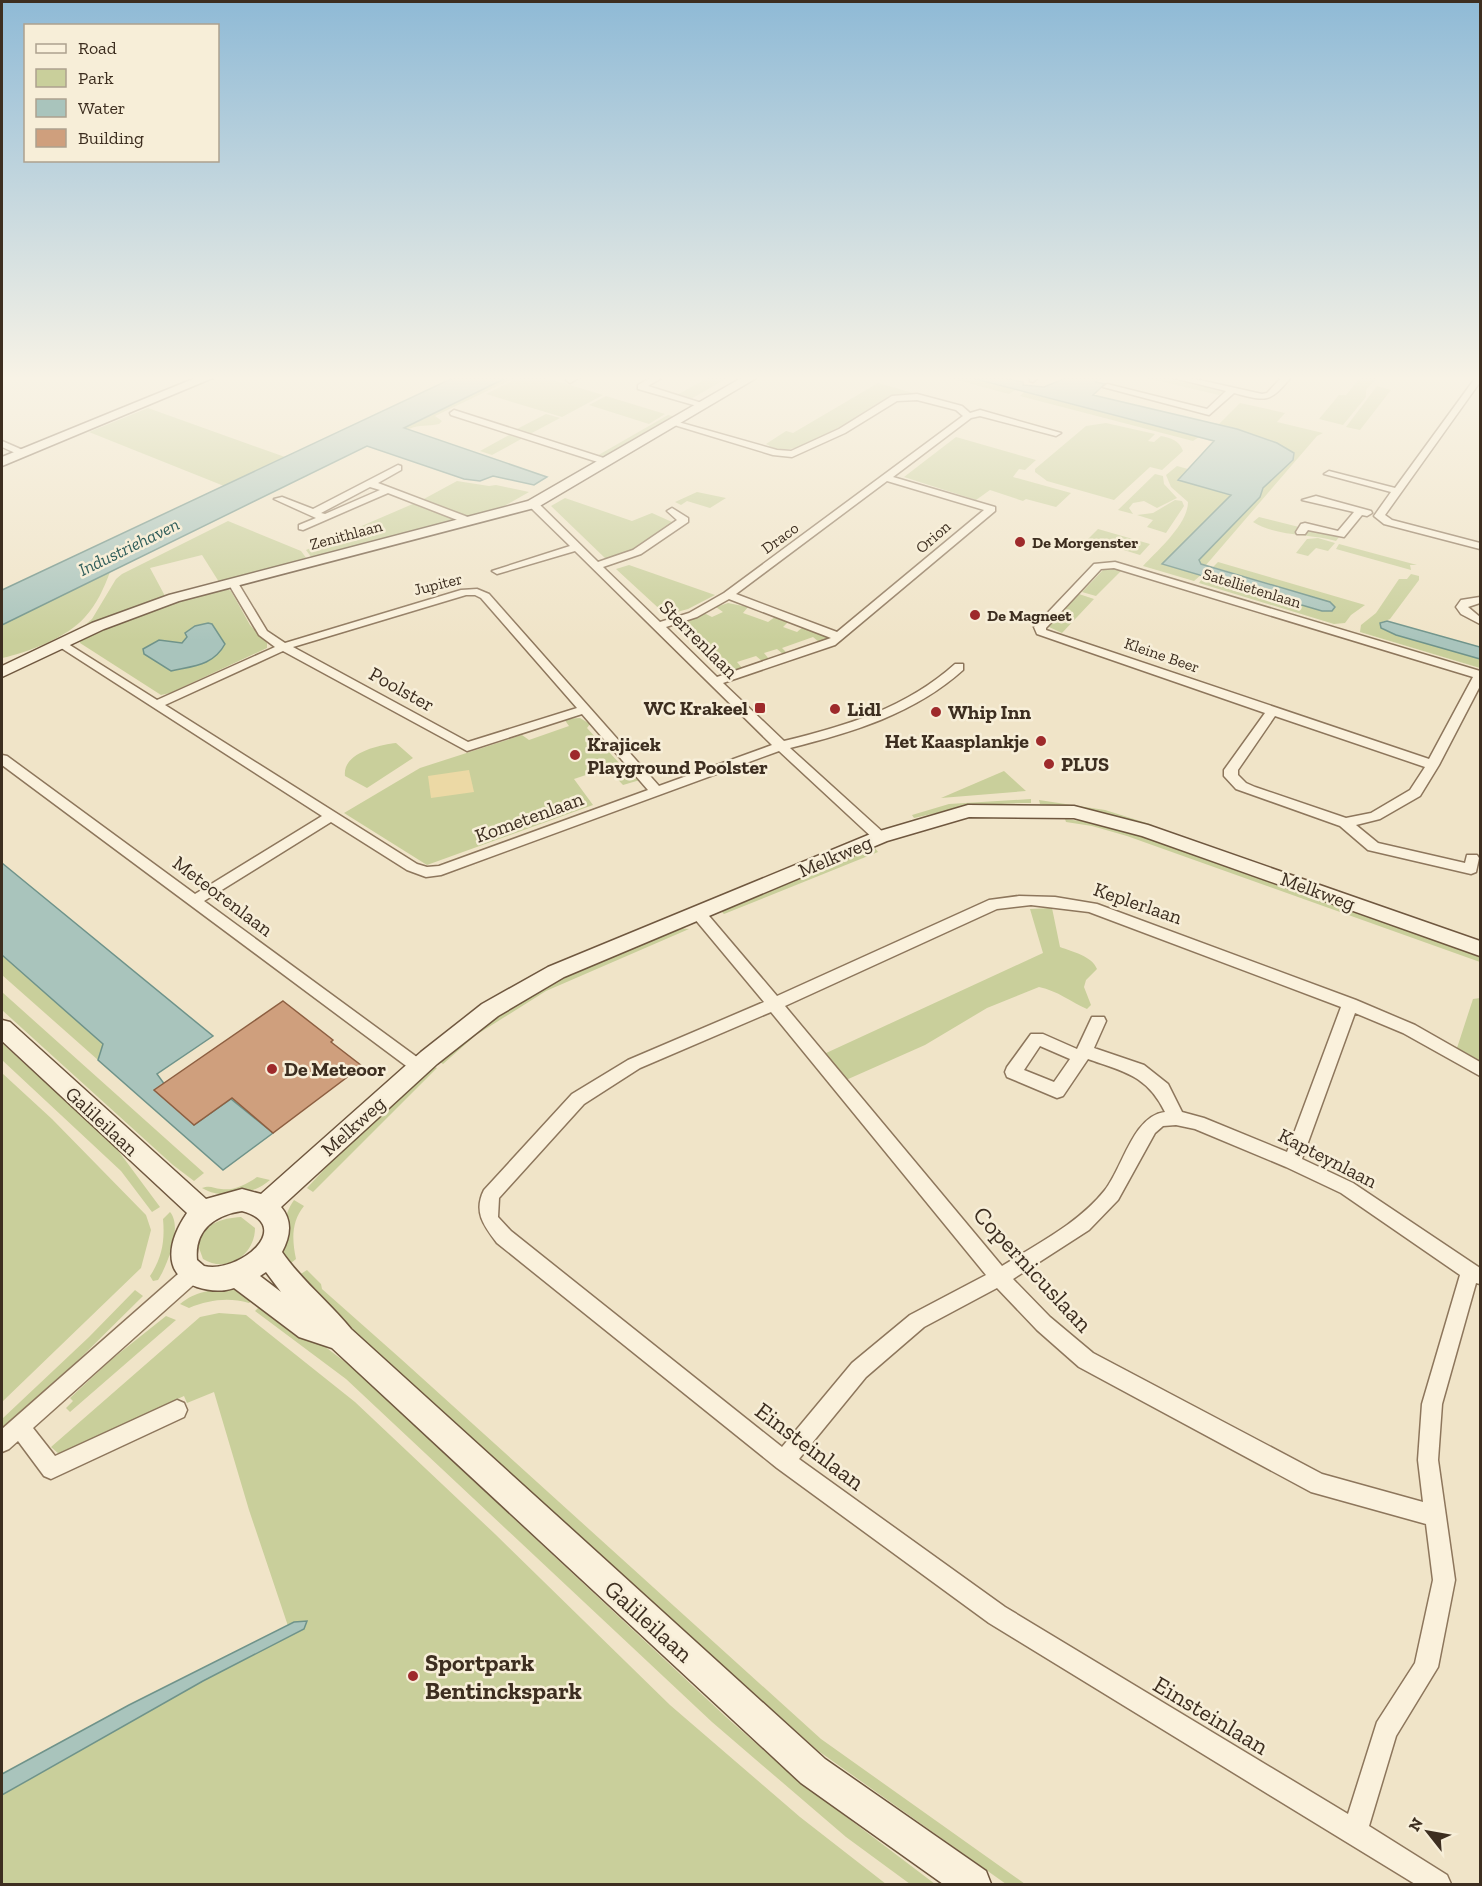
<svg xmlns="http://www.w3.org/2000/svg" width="1482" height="1886" font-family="'Zilla Slab',serif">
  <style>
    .green { fill: #c9cf9b; fill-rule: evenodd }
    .sand { fill: #ecd9a5 }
    .water { fill: #a9c4bc; stroke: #6f938a; stroke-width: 1.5 }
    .building { fill: #cf9f7d; stroke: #8d5f41; stroke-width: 1.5 }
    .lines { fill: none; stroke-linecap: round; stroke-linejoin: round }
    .street-casing { stroke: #8d765c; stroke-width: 3 }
    .secondary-casing { stroke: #6f573f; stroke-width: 3 }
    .street { fill: #faf1dc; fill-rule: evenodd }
    .secondary { fill: #faf1dc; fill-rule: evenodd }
    .poi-dot { fill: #9e2a2b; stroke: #f7eed8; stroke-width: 2 }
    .labels { text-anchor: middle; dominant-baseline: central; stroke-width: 5; stroke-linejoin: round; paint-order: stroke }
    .far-street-label { font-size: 16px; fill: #3d2e20; stroke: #f7eed8 }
    .far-poi-label { font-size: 16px; font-weight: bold; fill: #3d2e20; stroke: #f7eed8; text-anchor: start }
    .far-water-label { font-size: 18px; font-style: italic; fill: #2f5d5a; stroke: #f7eed8 }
    .street-label { font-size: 20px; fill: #3d2e20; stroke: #f7eed8 }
    .poi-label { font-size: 20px; font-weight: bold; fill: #3d2e20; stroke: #f7eed8; text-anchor: start }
    .near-street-label { font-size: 24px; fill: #3d2e20; stroke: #f7eed8 }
    .near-poi-label { font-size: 24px; font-weight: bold; fill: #3d2e20; stroke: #f7eed8; text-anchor: start }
  </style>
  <rect width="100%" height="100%" fill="#f0e4c8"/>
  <path class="green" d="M 508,377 L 516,377 L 435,416 L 442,421 L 439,424 C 427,427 420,424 409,429 L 405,428 Z
    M 520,377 L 543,377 L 603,395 L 562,417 L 486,394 Z
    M 709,377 L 729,377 L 691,399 L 677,395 Z
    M 946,377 L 968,377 L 1017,389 L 1009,394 Z
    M 1142,377 L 1166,377 L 1223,392 L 1219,395 Z
    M 1361,377 L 1378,377 L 1366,390 L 1366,397 L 1343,425 L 1319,419 L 1339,395 L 1346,395 Z
    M 878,383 L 913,393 C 906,395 897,393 890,397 C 853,414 812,459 767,448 L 770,446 L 766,444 L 786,431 L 793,433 Z
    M 1377,386 L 1391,390 L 1360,430 L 1346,427 Z
    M 1024,392 L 1199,437 L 1193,441 L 1020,396 Z
    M 606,396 L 665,414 L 649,424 L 589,405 Z
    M 1240,403 L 1285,413 L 1277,422 L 1323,433 L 1317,436 L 1206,565 L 1201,564 L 1199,560 L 1260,497 L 1221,427 L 1217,426 Z
    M 148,408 L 285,457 L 224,486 L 89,432 Z
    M 546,414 L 560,418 L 530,434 L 515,430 Z
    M 668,415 L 677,417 C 655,430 634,439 613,451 L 613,454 L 603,458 L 595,457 Z
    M 1106,423 L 1155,434 L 1148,441 L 1154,442 L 1161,436 C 1171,438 1179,440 1183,451 L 1162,470 L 1150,467 L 1114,500 L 1047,481 L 1035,472 L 1035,469 L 1086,426 Z
    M 511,434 L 523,438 L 492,455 L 480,451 Z
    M 956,437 L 1036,460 L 1025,470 L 1019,469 L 1013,477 L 1071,493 L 1056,507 L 1026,499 L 1023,501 L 990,490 L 976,500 L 904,477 Z
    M 1177,466 L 1188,469 L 1178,480 L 1231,495 L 1163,564 L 1201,575 L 1194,581 L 1143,566 C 1157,551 1188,524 1188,502 L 1171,487 L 1166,475 Z
    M 1155,474 L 1163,476 L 1164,484 L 1177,498 L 1157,508 L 1144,501 L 1133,503 L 1129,508 L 1133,514 L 1118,510 Z
    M 457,481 L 489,486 L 496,485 L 529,492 L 499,509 L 468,517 L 422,500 Z
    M 697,492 L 726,498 L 710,508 L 687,501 L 681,505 L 675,502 Z
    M 565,498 L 632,521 L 652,513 L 672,522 L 671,526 L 637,549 L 606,559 L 551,506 Z
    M 1175,500 L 1182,501 L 1184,506 L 1166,533 L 1147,527 L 1153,520 L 1137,515 L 1153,513 Z
    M 415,503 L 454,520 L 312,558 L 306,550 Z
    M 1259,517 L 1339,537 L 1336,541 C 1309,533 1278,537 1253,522 Z
    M 228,521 L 301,551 L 307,559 L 219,582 L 202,555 L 150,568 L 165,596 L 77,632 L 92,619 L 116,579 L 122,574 Z
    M 1098,529 L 1150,544 L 1140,555 L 1088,539 Z
    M 1318,538 L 1335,543 L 1328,551 L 1316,548 L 1308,556 L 1296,553 L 1307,539 Z
    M 1339,544 L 1417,565 L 1410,565 L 1411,570 L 1336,549 Z
    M 1218,562 L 1365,605 L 1351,615 L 1345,623 L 1334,624 L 1199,583 L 1204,576 L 1322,611 L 1332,611 L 1334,607 L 1330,602 L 1213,567 Z
    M 629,565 L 715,595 L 688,609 L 666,615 L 616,569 Z
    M 1113,568 L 1123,569 L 1096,596 L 1082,592 L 1103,570 Z
    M 110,572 C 104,588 97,604 85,617 C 68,637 27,653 2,658 L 2,625 Z
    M 1411,574 L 1419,576 L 1419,580 L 1390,619 L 1380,623 L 1396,635 L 1480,659 L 1480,668 L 1360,632 L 1361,625 L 1376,613 L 1399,579 L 1407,579 Z
    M 227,589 L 231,591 L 250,625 L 267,643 L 267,648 L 170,693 L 161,695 L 80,643 L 81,639 C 120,618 183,594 227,589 ZM 208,623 L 212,624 L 225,645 C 209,667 196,665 171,671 L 166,641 L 182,643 L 195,626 Z
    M 1079,594 L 1094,599 L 1062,633 L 1047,626 Z
    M 728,603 L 748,607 L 743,613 L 768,622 L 775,617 L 788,622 L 783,627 L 797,632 L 803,627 L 827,636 L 827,639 L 819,642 L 813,637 L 782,648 L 787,653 L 783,654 L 777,649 L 764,653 L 769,659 L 762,661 L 756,656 L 737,662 L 742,668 L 726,673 L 675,625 L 704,613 L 712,617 L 723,612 L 716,607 Z
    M 580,718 L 590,724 L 587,728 L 632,777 L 640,780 L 623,785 L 607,768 L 574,779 L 593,805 L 427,865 L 344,813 L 420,768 L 522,735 L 529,740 L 569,726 L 564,719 Z
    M 396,743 L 413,758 L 367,788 L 345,776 C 342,753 379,745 396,743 Z
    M 1004,771 L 1026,791 L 941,798 Z
    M 1031,799 L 1031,803 C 990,803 954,808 914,818 L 912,815 L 949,804 Z
    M 1039,800 L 1105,810 L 1153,825 L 1151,828 C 1114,816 1079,807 1040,804 Z
    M 1065,819 L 1103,824 L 1140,835 L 1480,956 L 1480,962 L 1127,836 L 1092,826 L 1066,822 Z
    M 875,848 L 878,852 L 724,914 L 721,911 Z
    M 1052,908 L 1060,947 C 1073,952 1092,956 1097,969 L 1086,980 L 1084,987 L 1091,1005 L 1087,1009 C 1071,1002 1058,991 1039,987 L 987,1008 L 925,1045 L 846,1080 L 824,1054 L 1043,953 L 1030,909 Z
    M 679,928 L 689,929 L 546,991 L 476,1035 L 443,1064 L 437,1060 L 506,1008 L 576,970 Z
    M 2,955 L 104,1044 L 98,1060 L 2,975 Z
    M 2,992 L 204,1173 L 194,1181 L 173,1165 L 2,1010 Z
    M 1480,998 L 1480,1061 L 1457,1048 L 1473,999 Z
    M 2,1043 L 114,1145 L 160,1207 L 152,1212 L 121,1171 L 2,1060 Z
    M 432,1066 L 437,1068 L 313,1192 L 307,1188 L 345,1147 Z
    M 2,1073 L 52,1119 L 146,1215 L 151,1230 L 141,1268 L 2,1402 Z
    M 257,1177 L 270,1180 C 253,1195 222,1200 202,1188 C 210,1185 213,1188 221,1189 C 234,1191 247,1184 257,1177 Z
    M 294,1200 L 304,1206 C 291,1222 292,1240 296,1259 L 286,1267 L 280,1259 C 282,1239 282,1217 294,1200 Z
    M 170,1212 C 183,1227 167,1266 158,1280 L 153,1281 L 150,1276 C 162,1258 165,1241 163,1219 Z
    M 241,1217 L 255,1228 C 255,1255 227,1274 203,1259 L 198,1245 C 202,1224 222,1218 241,1217 Z
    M 307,1270 L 321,1284 L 322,1289 L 401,1359 L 821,1739 L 1025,1884 L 1006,1884 L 817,1750 L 371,1349 L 296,1277 Z
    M 231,1288 L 245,1290 L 256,1297 L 249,1303 C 228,1297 209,1300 189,1308 L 180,1304 C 196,1291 211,1290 231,1288 Z
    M 135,1290 L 143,1296 L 49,1389 L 2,1428 L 2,1419 L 89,1337 Z
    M 265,1301 L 353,1368 L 726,1717 L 795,1778 L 935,1884 L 910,1884 L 846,1837 L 712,1722 L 346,1379 L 255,1311 Z
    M 219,1313 L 246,1315 L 355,1402 L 495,1534 L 670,1705 L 800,1817 L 886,1884 L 2,1884 L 2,1795 L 203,1681 L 304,1629 L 288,1626 L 249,1510 L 214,1392 L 187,1403 L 184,1396 L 59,1454 L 51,1447 L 200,1317 Z
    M 166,1316 L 176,1320 L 70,1412 L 66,1408 L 73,1401 L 70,1398 L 112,1359 Z"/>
  <path class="sand" d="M 469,770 L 474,792 L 431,798 L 428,776 Z"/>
  <path class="water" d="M 455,377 L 508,377 L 404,428 L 547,477 L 534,485 L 493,476 L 480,481 L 464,479 L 367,446 L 2,625 L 2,590 Z
    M 968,377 L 999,377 L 1023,382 L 1023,385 L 1044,387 L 1068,377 L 1102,377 L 1096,382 L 1105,384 L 1093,395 L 1237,429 L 1277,443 L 1294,453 L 1293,460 L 1263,488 L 1260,497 L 1199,560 L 1201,564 L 1330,602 L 1335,607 L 1332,611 L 1322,611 L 1162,564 L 1231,495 L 1178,480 L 1214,441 Z
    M 1387,621 L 1480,647 L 1480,659 L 1396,635 L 1381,628 L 1380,623 Z
    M 208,623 L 212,624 L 225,644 C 213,666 193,666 171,671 L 144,654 L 143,649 L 159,640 L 182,643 L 187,637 L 185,633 L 195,626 Z
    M 2,863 L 213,1036 L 157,1074 L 194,1125 L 231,1099 L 273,1133 L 223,1170 L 98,1060 L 103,1044 L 2,955 Z
    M 307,1621 L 304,1629 L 203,1681 L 2,1795 L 2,1774 L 129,1705 L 294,1622 Z"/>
  <path class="building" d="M 283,1001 L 333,1040 L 331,1042 L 362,1066 L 273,1133 L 232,1098 L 194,1125 L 154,1090 Z"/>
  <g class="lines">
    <g class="street-casing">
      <path id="street" d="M 569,377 L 580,377 L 570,383 L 566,380 Z
        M 652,377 L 663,377 L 648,386 L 708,405 L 704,408 L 638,389 L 638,385 Z
        M 1030,377 L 1039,377 L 1033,382 L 1030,381 Z
        M 1170,377 L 1186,377 L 1262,394 L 1267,393 L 1282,377 L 1291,377 C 1269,404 1266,401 1234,393 L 1209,415 L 1103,387 L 1107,384 L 1207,409 L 1226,391 Z
        M 1476,377 L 1480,377 L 1480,382 L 1385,515 L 1392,520 L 1480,543 L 1480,549 L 1384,524 L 1374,516 L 1391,492 L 1324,474 L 1329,471 L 1395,488 Z
        M 917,394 L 962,406 L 970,413 L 980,410 L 1061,433 L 1056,436 L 980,416 L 971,418 L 893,477 L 995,507 L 995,511 L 835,645 L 723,683 L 784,741 C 846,726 906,708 955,664 L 963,664 L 963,670 C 914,714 853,732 790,748 L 885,834 L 887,837 L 885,840 L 875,840 L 779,751 L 441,875 L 426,877 L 407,870 L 331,822 L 204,901 L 425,1063 L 427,1067 L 425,1071 L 419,1073 L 413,1071 L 2,765 L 2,755 L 7,756 L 195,894 L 322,816 L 55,644 L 61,641 L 65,642 L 157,700 L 275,647 L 259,635 L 228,583 L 233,580 L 238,583 L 267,631 L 285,643 L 461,590 L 477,589 L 489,594 L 659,786 L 772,745 L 575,551 L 497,574 L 492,571 L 570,546 L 529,506 L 529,502 L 537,502 L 598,562 L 633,550 L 677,520 L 667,511 L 672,508 L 688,518 L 688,522 L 641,554 L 603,567 L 660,622 L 689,613 L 724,593 L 963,416 L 956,410 L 917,400 L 897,401 L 845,433 L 792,457 L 773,455 L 671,424 L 671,420 L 777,450 L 791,451 L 839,429 L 892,396 ZM 887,481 L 984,510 L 837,632 L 736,594 ZM 466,595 L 475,595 L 481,598 L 577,708 L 468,742 L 293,647 ZM 729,599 L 831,638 L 717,677 L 666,627 L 697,617 ZM 283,651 L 467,751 L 582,714 L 648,790 L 439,866 L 427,867 L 417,864 L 165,705 Z
        M 454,410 L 610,460 L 612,462 L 604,464 L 451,415 L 450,413 Z
        M 2,441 L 25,451 L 27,453 L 22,456 L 2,447 Z
        M 398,465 L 401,466 L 401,470 L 378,483 L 473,519 L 473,523 L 465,523 L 388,493 L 303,530 L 299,529 L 299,525 L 316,518 L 274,499 L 282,497 L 313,509 ZM 370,487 L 380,490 L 325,514 L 321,513 Z
        M 1316,496 L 1371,511 L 1372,513 L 1367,516 L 1362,515 L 1344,537 L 1308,530 L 1305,534 L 1297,534 L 1296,532 L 1301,524 L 1305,523 L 1338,531 L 1354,512 L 1302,500 Z
        M 1115,562 L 1480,671 L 1480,686 L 1439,765 L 1420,796 L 1380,819 L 1356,825 L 1378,843 L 1465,863 L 1467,855 L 1477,855 L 1479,858 L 1476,872 L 1471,874 L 1368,850 L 1340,826 L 1236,789 L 1224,776 L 1224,770 L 1265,713 L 1037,634 L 1034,627 L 1036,625 L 1094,564 ZM 1114,568 L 1473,677 L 1429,759 L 1046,630 L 1046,628 L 1101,569 ZM 1275,716 L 1425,767 L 1410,790 L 1371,813 L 1346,818 L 1255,787 L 1246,783 L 1238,775 L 1238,770 Z
        M 1480,597 L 1480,603 L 1468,607 L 1480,617 L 1480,624 L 1461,614 L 1456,607 L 1461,600 Z
        M 1019,896 L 1055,897 L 1097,904 L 1356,1000 L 1415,1025 L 1480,1062 L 1480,1076 L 1403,1033 L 1355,1013 L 1302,1159 L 1353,1183 L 1480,1268 L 1480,1284 L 1476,1283 L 1442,1404 L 1438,1460 L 1455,1580 L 1438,1667 L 1396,1736 L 1369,1826 L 1447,1875 L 1451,1884 L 1415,1884 L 989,1623 L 777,1468 L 497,1243 C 484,1226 473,1212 484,1190 L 572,1094 L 628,1060 L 764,1002 L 694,918 L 692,914 L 694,910 L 704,910 L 777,996 L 989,900 ZM 1031,905 L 1089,912 L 1341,1007 L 1287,1152 L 1204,1118 L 1182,1112 L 1168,1084 L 1144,1065 L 1094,1048 L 1106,1021 L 1104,1017 L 1092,1017 L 1077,1049 L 1043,1034 L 1031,1034 L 1007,1067 L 1005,1072 L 1007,1077 L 1057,1098 L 1063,1096 L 1088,1059 C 1124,1072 1147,1075 1165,1112 C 1133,1116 1123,1167 1105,1190 C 1079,1223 1037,1244 1002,1266 L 785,1006 L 997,909 ZM 771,1012 L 986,1275 L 910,1315 L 852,1363 L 782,1447 L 511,1231 L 498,1217 L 499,1198 L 584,1104 L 640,1068 ZM 1040,1046 L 1070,1059 L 1054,1082 L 1024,1070 ZM 1176,1125 L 1195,1129 L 1286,1167 L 1341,1193 L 1460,1275 L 1422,1404 L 1418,1460 L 1423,1502 L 1322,1474 L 1093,1353 L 1050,1317 L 1013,1279 L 1089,1230 L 1118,1200 L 1155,1133 L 1163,1126 ZM 997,1288 L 1037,1330 L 1079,1367 L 1311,1492 L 1426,1524 L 1433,1580 L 1415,1663 L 1377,1722 L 1348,1814 L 1005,1607 L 799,1459 L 866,1377 L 924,1327 Z
        M 193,1265 L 200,1267 L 202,1273 L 200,1279 L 33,1428 L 55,1456 L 177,1400 L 184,1403 L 187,1410 L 184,1417 L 51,1479 L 44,1476 L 18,1441 L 9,1449 L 2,1452 L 2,1429 L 186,1267 Z"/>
    </g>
    <g class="secondary-casing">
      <path id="secondary" d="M 198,377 L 215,377 L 2,466 L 2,457 Z
        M 743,377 L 758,377 L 538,507 L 179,601 L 104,629 L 2,677 L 2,666 L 92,623 L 169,595 L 528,501 Z
        M 968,805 L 1074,806 L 1148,825 L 1480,941 L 1480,956 L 1142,836 L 1074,818 L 969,817 L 887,841 L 564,977 L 498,1016 L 437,1064 L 281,1207 C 293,1221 290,1237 282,1252 C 302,1281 329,1302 351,1329 L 825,1759 L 986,1871 L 991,1884 L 943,1884 L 801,1783 L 332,1348 L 299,1337 L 234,1288 C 222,1292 209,1291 197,1287 C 160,1274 169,1239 187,1213 L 2,1041 L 2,1020 L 10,1022 L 206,1199 L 242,1189 L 261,1194 L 421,1052 L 482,1004 L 548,967 L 873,833 ZM 242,1211 C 296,1226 239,1274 204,1266 L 197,1260 C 194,1230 215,1215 242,1211 ZM 266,1272 L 281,1292 L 260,1276 Z"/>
    </g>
    <use href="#street" class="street"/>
    <use href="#secondary" class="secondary"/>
  </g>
  <linearGradient id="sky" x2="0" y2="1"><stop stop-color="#8fbad6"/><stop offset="0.59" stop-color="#f8f3e6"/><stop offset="1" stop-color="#f8f3e6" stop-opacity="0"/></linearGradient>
  <rect width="1482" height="641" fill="url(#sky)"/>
  <g class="poi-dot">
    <circle cx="1020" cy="542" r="6"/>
    <circle cx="975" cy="615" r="6"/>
    <rect x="754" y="702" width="12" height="12" rx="3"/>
    <circle cx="835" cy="709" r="6"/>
    <circle cx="936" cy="712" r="6"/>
    <circle cx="1041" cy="741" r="6"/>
    <circle cx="575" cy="755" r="6"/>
    <circle cx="1049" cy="764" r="6"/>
    <circle cx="272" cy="1069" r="6"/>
    <circle cx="413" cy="1676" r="6"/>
  </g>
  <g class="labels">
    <g class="far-street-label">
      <text transform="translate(346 535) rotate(-15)">Zenithlaan</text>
      <text transform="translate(933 537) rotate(-41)">Orion</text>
      <text transform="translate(780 538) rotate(-36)">Draco</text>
      <text transform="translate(438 584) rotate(-14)">Jupiter</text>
      <text transform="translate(1252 588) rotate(17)">Satellietenlaan</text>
      <text transform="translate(1162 655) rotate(19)">Kleine Beer</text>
    </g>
    <g class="far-poi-label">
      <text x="1032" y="542">De Morgenster</text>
      <text x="987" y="615">De Magneet</text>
    </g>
    <g class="far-water-label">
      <text transform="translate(129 547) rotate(-26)">Industriehaven</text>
    </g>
    <g class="street-label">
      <text transform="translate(699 639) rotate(45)">Sterrenlaan</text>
      <text transform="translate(402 689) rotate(29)">Poolster</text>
      <text transform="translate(529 817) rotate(-20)">Kometenlaan</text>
      <text transform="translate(835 856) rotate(-23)">Melkweg</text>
      <text transform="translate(1318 891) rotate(20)">Melkweg</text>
      <text transform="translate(223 896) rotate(37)">Meteorenlaan</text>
      <text transform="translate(1138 903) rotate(19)">Keplerlaan</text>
      <text transform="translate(102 1121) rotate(43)">Galileilaan</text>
      <text transform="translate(353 1126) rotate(-42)">Melkweg</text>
      <text transform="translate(1328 1158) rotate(27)">Kapteynlaan</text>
    </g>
    <g class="poi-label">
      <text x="748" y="708" text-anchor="end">WC Krakeel</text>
      <text x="847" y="709">Lidl</text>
      <text x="948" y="712">Whip Inn</text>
      <text x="1029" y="741" text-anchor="end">Het Kaasplankje</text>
      <text x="587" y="744">Krajicek<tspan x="587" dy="23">Playground Poolster</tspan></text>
      <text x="1061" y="764">PLUS</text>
      <text x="284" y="1069">De Meteoor</text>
    </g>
    <g class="near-street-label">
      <text transform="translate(1033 1269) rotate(47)">Copernicuslaan</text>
      <text transform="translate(810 1446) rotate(37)">Einsteinlaan</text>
      <text transform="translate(649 1621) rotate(42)">Galileilaan</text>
      <text transform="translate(1211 1715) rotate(31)">Einsteinlaan</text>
    </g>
    <g class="near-poi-label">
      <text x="425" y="1662">Sportpark<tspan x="425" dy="28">Bentinckspark</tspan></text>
    </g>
  </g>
  <rect width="1482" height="1886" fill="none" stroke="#3d2e20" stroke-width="6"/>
  <rect x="24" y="24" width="195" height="138" fill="#f7eed8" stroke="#ada18e" stroke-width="1.5"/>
  <rect x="36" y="44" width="30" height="9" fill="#faf1dc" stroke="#ada18e" stroke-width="1.5"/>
  <text x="78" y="54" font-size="18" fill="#3d2e20">Road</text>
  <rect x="36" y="69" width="30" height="18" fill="#c9cf9b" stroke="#ada18e" stroke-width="1.5"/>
  <text x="78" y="84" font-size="18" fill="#3d2e20">Park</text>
  <rect x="36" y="99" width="30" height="18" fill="#a9c4bc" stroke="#ada18e" stroke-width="1.5"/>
  <text x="78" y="114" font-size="18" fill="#3d2e20">Water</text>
  <rect x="36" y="129" width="30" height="18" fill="#cf9f7d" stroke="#ada18e" stroke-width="1.5"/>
  <text x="78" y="144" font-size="18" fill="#3d2e20">Building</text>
  <g transform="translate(1428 1832) rotate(301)" stroke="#f7eed8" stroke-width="4.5" paint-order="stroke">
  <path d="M0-4.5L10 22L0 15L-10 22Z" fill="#3d2e20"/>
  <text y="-9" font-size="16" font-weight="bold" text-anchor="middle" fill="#3d2e20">N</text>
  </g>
</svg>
